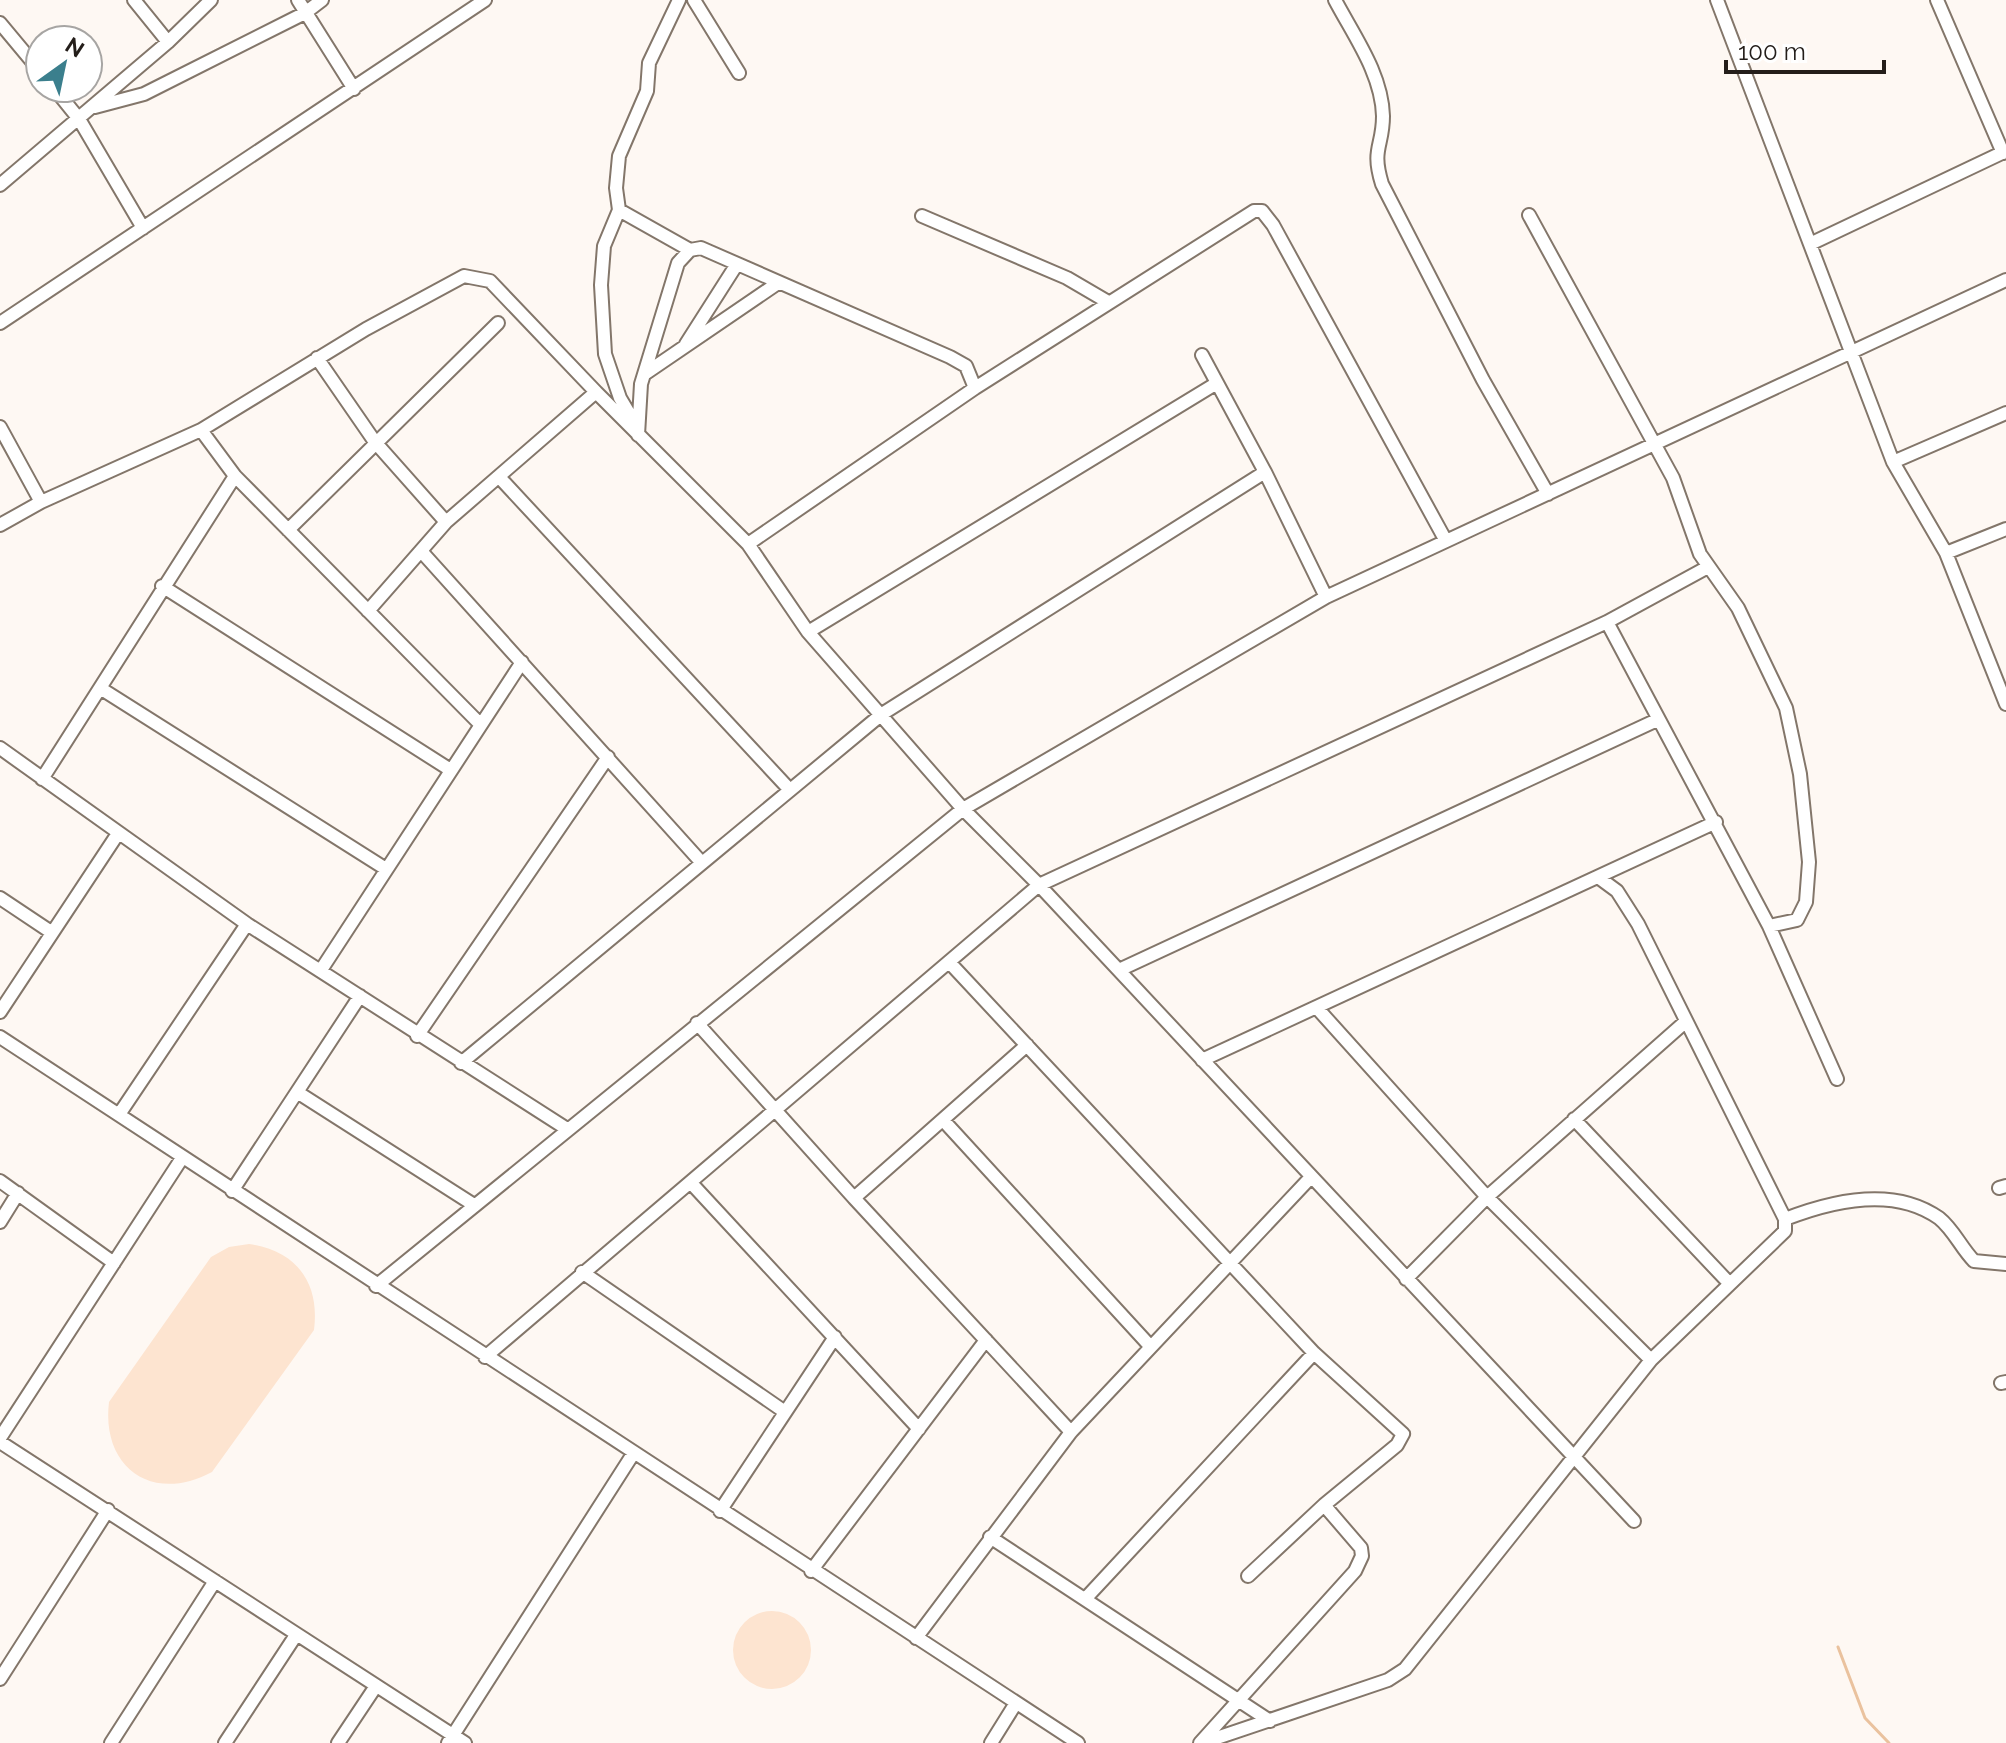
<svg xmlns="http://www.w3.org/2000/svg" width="2006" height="1743" font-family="Raleway,sans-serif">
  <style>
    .green { fill: #fde4d0 }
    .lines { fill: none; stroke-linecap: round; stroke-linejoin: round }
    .stream { stroke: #eac29e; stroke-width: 3 }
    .minor-casing { stroke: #83766a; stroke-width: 16 }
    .minor { stroke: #fff; stroke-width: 12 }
  </style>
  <rect width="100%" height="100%" fill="#fef8f3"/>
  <path class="green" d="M 249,1244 C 297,1251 320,1283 314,1330 L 212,1472 C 153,1504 101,1468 109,1402 L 211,1257 L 229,1247 Z
    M733 1650a39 39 0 1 1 78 0a39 39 0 1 1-78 0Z"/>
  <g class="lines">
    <path class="stream" d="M 1838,1647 L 1865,1718 L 1889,1743"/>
    <g class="minor-casing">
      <path id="minor" d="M 134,0 L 168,42
        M 298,0 L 354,89
        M 694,0 L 739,73
        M 1335,0 C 1354,36 1382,74 1383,116 C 1383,147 1371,148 1382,184 L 1483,380 L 1548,494
        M 1717,0 L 1893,462 L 1946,553 L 2006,704
        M 1937,0 L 2003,153
        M 0,23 L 40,71
        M 54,88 L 79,119 L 143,228
        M 95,107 L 144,94 L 305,13 L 322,0
        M 0,185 L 168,42 L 211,0
        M 619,210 L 690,250
        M 1529,215 L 1673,478 L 1700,554 L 1738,608 L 1786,708 L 1800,774 L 1809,862 L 1806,902 L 1797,920 L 1769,926
        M 922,216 L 1067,278 L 1108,302
        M 1810,244 L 2006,151
        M 0,323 L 485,0
        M 686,344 L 737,264
        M 1202,355 L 1265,472 L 1326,597
        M 317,358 L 375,442 L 446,522
        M 646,373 L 778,283
        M 636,425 L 620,398 L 605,354 L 601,285 L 604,246 L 619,210 L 616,188 L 619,156 L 647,91 L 649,63 L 679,0
        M 0,427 L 41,502 L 0,525
        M 201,430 L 366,329 L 464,276 L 490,281 L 596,392
        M 638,435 L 641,384 L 678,263 L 690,250 L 701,248 L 950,357 L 966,366 L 975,388
        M 1893,462 L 2006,413
        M 500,478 L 790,790
        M 41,502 L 201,430 L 235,476
        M 288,530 L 498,323
        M 748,544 L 975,388 L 1254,211 L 1262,211 L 1273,225 L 1446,541
        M 421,551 L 702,863
        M 1946,553 L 2006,529
        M 162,586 L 449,769
        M 368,611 L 446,522 L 596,392 L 748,544 L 808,632 L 963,809 L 1039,885 L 1634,1521
        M 1607,622 L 1769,926 L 1837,1079
        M 808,632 L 1217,383
        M 100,688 L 386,869
        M 0,748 L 247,924 L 567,1129
        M 42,779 L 235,476 L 479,723
        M 0,898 L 51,932
        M 949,962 L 1314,1353 L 1403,1434 L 1397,1445 L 1324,1505 L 1248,1576
        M 321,970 L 522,662
        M 1119,970 L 1657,720
        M 1317,1008 L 1487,1197 L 1651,1360
        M 0,1012 L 117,835
        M 697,1023 L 854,1198
        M 417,1036 L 608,757
        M 0,1037 L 1078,1743
        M 1027,1045 L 854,1198 L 1071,1432
        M 1202,1060 L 1716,822
        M 461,1063 L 882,714 L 1265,472
        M 297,1092 L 474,1205
        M 120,1113 L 247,924
        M 1574,1119 L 1729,1283
        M 943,1120 L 1150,1346
        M 0,1181 L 114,1263
        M 692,1184 L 919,1429
        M 1999,1188 L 2006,1186
        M 232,1191 L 360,996
        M 1785,1219 C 1831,1201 1894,1186 1939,1218 C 1954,1230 1961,1248 1974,1261 L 2006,1264
        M 0,1222 L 18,1193
        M 582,1272 L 785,1412
        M 1406,1279 L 1487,1197 L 1684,1023
        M 376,1286 L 963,809 L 1326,597 L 2006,280
        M 485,1357 L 1039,885 L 1607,622 L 1708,567
        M 2001,1383 L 2006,1382
        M 0,1438 L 182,1158
        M 0,1442 L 465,1743
        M 720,1511 L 835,1337
        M 990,1537 L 1270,1721
        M 811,1571 L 986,1340
        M 1086,1598 L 1314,1353
        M 916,1638 L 1071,1432 L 1311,1177
        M 0,1679 L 108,1510
        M 111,1743 L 215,1581
        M 225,1743 L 296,1635
        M 338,1743 L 376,1686
        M 448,1743 L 633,1454
        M 991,1743 L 1016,1703
        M 1200,1743 L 1355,1571 L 1362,1556 L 1361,1548 L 1324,1505
        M 1202,1743 L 1388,1680 L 1405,1669 L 1651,1360 L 1785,1231 L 1785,1219 L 1638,924 L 1617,891 L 1598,877"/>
    </g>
    <use href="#minor" class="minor"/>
  </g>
  <g transform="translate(64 64) rotate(33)"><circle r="38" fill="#ffffff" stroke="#a7a5a3" stroke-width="2"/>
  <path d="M0-6L14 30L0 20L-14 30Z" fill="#3b7f8d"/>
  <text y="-12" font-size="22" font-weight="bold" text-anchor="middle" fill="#241e1a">N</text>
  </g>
  <path d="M1726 60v12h158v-12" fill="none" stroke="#241e1a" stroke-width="4"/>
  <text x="1738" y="60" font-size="24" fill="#241e1a" stroke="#ffffff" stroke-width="6" paint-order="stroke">100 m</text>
</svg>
